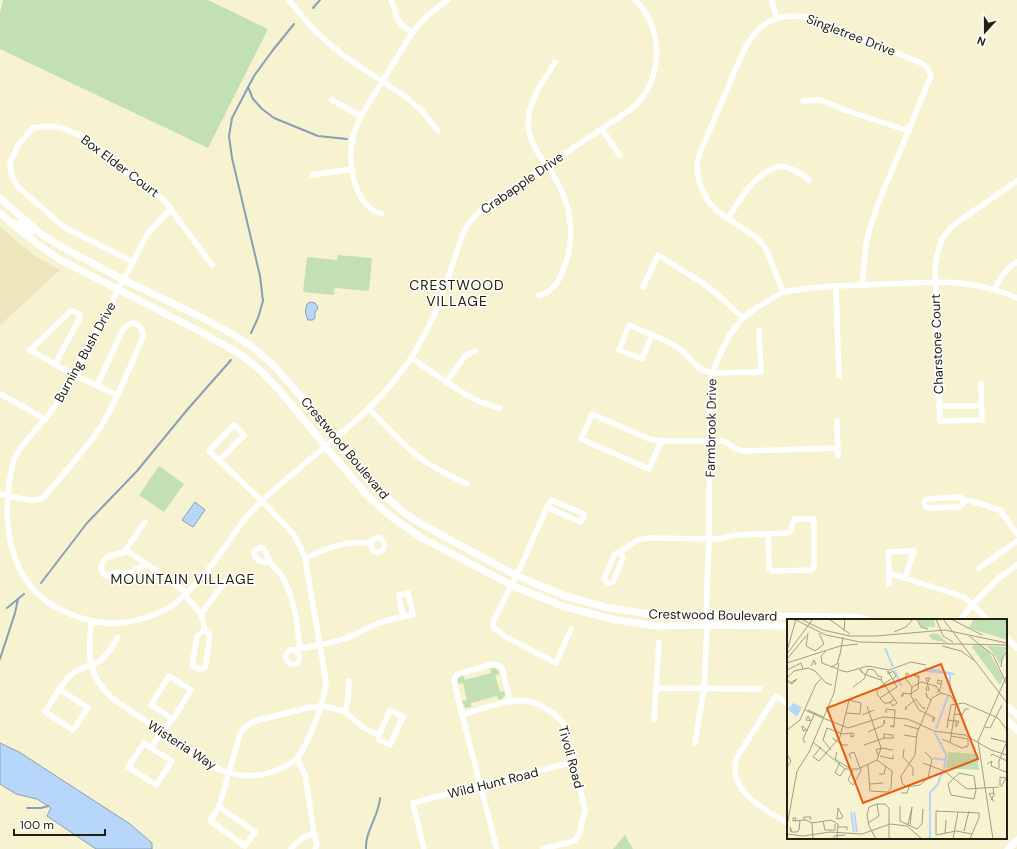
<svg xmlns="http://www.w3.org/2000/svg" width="1017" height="849" font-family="'DM Sans',sans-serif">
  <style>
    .built { fill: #ede6bc }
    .green { fill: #c2e0b3 }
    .water { fill: #b6d6fa; stroke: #8a9fb5 }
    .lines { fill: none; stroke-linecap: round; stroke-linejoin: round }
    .stream { stroke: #8a9fb5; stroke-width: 2 }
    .minor { stroke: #fff; stroke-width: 5.5 }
    .secondary { stroke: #fff; stroke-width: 7 }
    .labels { text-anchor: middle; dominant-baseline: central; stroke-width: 3; stroke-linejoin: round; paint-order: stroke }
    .street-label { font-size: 13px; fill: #222013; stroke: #fefefe }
    .neighbourhood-label { font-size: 14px; letter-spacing: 1px; fill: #222013; stroke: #fefefe }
    .inset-river { fill: none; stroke: #b6d6fa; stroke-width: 2 }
    .inset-road { fill: none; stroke: #a29e84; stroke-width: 1 }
    .view { fill: #e8590c; fill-opacity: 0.15; stroke: #e8590c; stroke-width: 2 }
    .inset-edge { fill: none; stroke: #222013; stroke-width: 2 }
  </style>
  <rect width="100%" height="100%" fill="#f7f2cf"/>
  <path class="built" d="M 0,226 L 19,244 L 37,257 L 60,270 L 0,325 Z"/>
  <path class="green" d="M 3,0 L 208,0 L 268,29 L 208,148 L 0,49 L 0,13 Z
    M 338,255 L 372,258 L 369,291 L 335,288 L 334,295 L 303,292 L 307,257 L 337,260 Z
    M 159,466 L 184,484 L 164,512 L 139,495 Z
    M 492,668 L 495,668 L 499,672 L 499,674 L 495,675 L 500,692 L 504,691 C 506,694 504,696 503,699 L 498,700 L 497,696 L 471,703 L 471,707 L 466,708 L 464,706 L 462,701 L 467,700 L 463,683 L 458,684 L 458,678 L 463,675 L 465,680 L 491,673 L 490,669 Z
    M 625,835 L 633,849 L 613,849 Z"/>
  <path class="water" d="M 310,302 L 315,303 L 318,307 L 317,310 L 315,312 L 315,318 L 313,320 L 308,320 C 305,314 305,310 307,304 Z
    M 195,502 L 205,510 L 193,527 L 182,520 Z
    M 0,743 L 19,752 L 130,824 L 152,843 L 152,849 L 96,849 L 47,816 L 51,808 L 37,799 L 16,794 L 0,784 Z"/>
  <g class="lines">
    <path class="stream" d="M 313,8 L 320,0
      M 248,87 L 253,99 L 262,109 L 274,118 L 318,136 L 347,139
      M 251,333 L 258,318 L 263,301 L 260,276 L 232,158 L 229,136 L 232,118 L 254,76 L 273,50 L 294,24
      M 41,583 L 87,523 L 137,471 L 187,410 L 231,360
      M 7,608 L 24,594
      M 0,659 L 15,613 L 18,599
      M 27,808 L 41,808 L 48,806
      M 366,849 C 365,831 379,816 380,798"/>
    <path class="minor" d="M 289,0 L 296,9 L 317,33 L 344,56 L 406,97 L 422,111 L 438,131
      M 391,0 L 397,18 L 401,24 L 412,33
      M 772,2 L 777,18
      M 332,100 L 361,116
      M 803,101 L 821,100 L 845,110 L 909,131
      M 602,129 L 620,156
      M 312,175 L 352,169
      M 170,207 L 167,213 L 148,233 L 65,391 C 59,401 52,411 44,420 C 33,433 21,445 14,459 C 0,514 5,583 61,610 C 92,625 121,628 153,615 C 158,613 164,611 169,608 C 173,606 176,602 180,599 C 188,592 195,585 202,577 C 219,558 232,535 248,515 C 256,506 265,498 274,490 C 291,475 308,461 326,446 C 358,420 390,391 413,355 C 423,338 432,321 439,303 C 446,286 451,268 457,251 C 459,244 461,237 465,230 C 470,219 479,211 489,204 L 630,110 C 634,106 638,103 641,99 C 663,70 662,26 635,0
      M 382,214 C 379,213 376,212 373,210 C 354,198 348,163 352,142 C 353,133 357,124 361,116 L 412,33 C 422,20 434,9 448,0
      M 728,218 C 740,200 749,182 768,171 C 772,169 777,166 782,166 C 793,168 801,174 809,180
      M 133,262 L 64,227 L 18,187 L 12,176 L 10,163 L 18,145 L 33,128 L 48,126 L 61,128 L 86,137 L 122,170 L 164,200 L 212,265
      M 836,286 L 839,376
      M 643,287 L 658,255 L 701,282 L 717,294 L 743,318
      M 995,289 C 1001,276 1005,270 1017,262
      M 783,292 L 769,256 L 764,246 L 757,238 L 717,211 L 708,201 L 700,185 L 698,177 L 697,163 L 701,150 C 710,130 718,110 727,90 C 735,71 747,35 765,24 C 779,15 797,15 812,18 L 921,63 L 927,67 L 931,76 L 876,209 L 870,228 L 866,244 L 862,286
      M 539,295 C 552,293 559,282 563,270 C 577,237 571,201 551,172 C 541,158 530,144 528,126 C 527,102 543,82 555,62
      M 652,335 L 642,359 L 619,350 L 629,325 C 647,333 667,339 682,351 C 688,356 692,362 698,367 C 702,370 707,372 712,373 L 761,372 L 759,330
      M 411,358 L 463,393 L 480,402 L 500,408
      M 55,364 L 30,350 L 71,311 L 74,311 L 79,314 L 80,318 L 55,364 L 74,375 L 117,395
      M 446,382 L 466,355 L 475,351
      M 981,383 L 982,420 L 940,421 L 935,265 L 937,256 L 942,239 L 952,226 L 1017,181
      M 0,394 L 26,408 L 45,420
      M 939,406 L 981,406
      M 369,409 C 387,427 405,448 426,462 C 439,471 453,477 467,484
      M 837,421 L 838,456
      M 661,441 L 649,469 L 581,439 L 592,414 L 649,439 L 661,441 L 721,441 L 726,442 L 736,449 L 744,451 L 838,448
      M 0,494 C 12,496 33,504 44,497 C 64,473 86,450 103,423 C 119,396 130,366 143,337 C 144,330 138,321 129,324 C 126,326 124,328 122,331 L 97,386
      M 958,497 L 962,498 L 964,502 L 962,505 L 959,507 L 928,508 L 925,506 L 924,503 L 925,500 L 927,499 Z
      M 963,500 L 971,501 L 1000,510 L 1017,534
      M 547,507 L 580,522 L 583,519 L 584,514 L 551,500 L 547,507 L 520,568 L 494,620 L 493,625 L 495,629 L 506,637 L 556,663 L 571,629
      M 794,519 L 814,519 L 814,567 L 811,570 L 772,571 L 769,568 L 768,534 L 787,533 L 791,531 Z
      M 914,551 L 905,578 L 889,573 L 888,552 Z
      M 124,552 L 145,522
      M 128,552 L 147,564 C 140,568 133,572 124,573 C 121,573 118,572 115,573 C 112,574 109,577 106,576 C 103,575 102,571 101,568 C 101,555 118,554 128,552 Z
      M 621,553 L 623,558 L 613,582 L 608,583 L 604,579 L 615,554 C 629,550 631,538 650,538 L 718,539 L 736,535 L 768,534
      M 305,558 C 329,548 345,540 371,543 C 380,528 392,550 378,552 C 373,553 371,548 371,543
      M 269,562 C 263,563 257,561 254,555 L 255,551 C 266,541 266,557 270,562 C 273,568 279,571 282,576 C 295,598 297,624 300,649
      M 147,564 L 187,593
      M 979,568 L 1017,541
      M 889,573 L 889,584
      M 905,578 L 964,597 L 988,620
      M 185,595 L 201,614 L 205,630 L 210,636 L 205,668 L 199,669 L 192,666 L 197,636 L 205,630
      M 201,614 L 228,578
      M 960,620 L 972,605 L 999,578 L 1017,565
      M 91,622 C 88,654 87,675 112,698 L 209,765 C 234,777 257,780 282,768 C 287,765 293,763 297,758 C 305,749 309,736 314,725 C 320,711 325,696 326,681 L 305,558 L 300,546 L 294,535 L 286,526 L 262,501 L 209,451 L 234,425 L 244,435 L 219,461
      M 1006,637 L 1017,648
      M 295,650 C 284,648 283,662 292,664 C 301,665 301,655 295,650 C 311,646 328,644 344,639 C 355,635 366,628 377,624 C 388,619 401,617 413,615 L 408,593 L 399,595 L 403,617
      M 656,688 L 760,689
      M 59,689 L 88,708 L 73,730 L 45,712 C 53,700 62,682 73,673 C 81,667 92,666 101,660 C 108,655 113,645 118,637
      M 788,704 L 776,696 L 737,757 C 736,761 735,765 735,769 C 735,796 769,811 788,824
      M 345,712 L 348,699 L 349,681
      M 462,715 C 481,709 511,697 531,702 C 537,703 543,707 548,710 C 554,714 560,718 564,724 L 585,809 L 579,835 L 574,841 L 543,849
      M 654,720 L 659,642
      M 695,743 L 704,688 L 707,625 L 706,615 L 709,539 L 710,391 L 712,373 L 723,348 L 729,336 L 735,328 L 743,318 L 752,311 L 761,305 L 783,292 L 810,288 L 836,286 L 936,282 C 965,282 990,286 1017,298
      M 151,748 L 144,743 L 128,767 L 156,785 L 172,761 L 151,748 L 161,732 L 173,719 L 151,705 L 169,676 L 191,690 L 173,719
      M 297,759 L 305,774 L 314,833 L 317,844 L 315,849
      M 219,807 L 255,832 L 245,846 L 210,821 L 219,807 L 240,734 C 244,727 248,725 255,721 L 311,707 L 328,707 L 345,712 L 364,728 L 379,735 L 390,710 L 403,717 L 390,745 L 379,740 L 379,735
      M 291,849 C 297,841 305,836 314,833
      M 424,849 L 413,803 L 573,762
      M 497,849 L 462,715 L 454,681 L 455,677 L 458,674 L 493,664 L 498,665 L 502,668 L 510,701"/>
    <path class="secondary" d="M 0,198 L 27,222 L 44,236 L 62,247 L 124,280 L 203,318 L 234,335 L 254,348 L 272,364 L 292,386 L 374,486 L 402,511 L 418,522 L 517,576 L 565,596 L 609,608 L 656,615 L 852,617 L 868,620
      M 0,213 C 19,230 38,245 59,259 L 199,331 L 226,346 L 243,356 L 261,371 L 281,392 L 326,447 L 367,495 L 381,508 L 394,519 L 422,538 L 511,585 L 562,606 L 616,620 L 656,626 L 707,625 L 788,626
      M 11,223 L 21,224 L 31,232
      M 1006,705 L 1017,715
      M 1006,719 L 1017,730
      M 1008,849 L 1017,840"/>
  </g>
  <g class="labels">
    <g class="street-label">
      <text transform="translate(851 35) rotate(21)">Singletree Drive</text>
      <text transform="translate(120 166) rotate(37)">Box Elder Court</text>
      <text transform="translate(522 183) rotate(-35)">Crabapple Drive</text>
      <text transform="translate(937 344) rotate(-92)">Charstone Court</text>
      <text transform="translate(85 352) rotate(-61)">Burning Bush Drive</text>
      <text transform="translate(711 428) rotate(-89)">Farmbrook Drive</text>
      <text transform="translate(345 448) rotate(50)">Crestwood Boulevard</text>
      <text transform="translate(713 615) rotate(1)">Crestwood Boulevard</text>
      <text transform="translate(182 745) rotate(33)">Wisteria Way</text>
      <text transform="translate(571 757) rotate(75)">Tivoli Road</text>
      <text transform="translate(493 783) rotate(-14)">Wild Hunt Road</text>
    </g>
    <g class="neighbourhood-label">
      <text x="457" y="285">CRESTWOOD<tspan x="457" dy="16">VILLAGE</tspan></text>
      <text x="183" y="579">MOUNTAIN VILLAGE</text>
    </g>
  </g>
  <g transform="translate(787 619)">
    <rect width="220" height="220" fill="#f7f2cf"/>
    <path d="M 131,0 L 147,0 L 148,8 L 135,8 ZM 187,0 L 220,0 L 220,21 L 182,9 ZM 147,14 L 151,15 L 161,24 L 146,21 L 141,16 ZM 187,26 L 193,26 L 202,33 L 216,59 L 213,66 L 185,28 ZM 200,27 L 220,28 L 213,45 L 209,38 ZM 161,133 L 190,135 L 192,151 L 159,149 Z" fill="#c2e0b3"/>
    <path d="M 138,48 L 167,54 L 167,56 L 140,53 L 137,52 ZM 6,84 L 15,88 L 10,98 L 1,90 Z" fill="#b6d6fa"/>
    <path class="inset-river" d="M 98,29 L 106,48M 108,51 L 114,67M 163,53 L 163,74M 149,110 L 161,77M 148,114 L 159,135 L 157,150M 146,139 L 158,141M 64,193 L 67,213M 67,193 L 70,213M 143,220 L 143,174 L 151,165 L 155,153"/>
    <path class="inset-road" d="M 7,0 L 39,16 L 73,23 L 220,26M 14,0 L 36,11 L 63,17 L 89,17 L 158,11 L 220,24M 42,0 L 63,15M 130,0 L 134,8 L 141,10M 149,0 L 156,17 L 166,23M 156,0 L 220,84M 164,0 L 195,16M 57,12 L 58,0M 107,13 L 119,8 L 126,0M 21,14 L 19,27 L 28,32 L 37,25 L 32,14M 182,17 L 206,36 L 220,66M 155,27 L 174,32 L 188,42M 0,32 L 9,0M 39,32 L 34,37 L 35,44 L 51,50M 0,35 L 26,0M 53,36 L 56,18M 0,40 L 19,17M 0,44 L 53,27 L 71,25M 24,47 L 27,41 L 29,45 L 27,45M 44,48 L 50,45 L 53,35M 214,48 L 215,40 L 220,32M 0,51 L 14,44 L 16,50M 52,51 L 60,53 L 81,47 L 102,51 L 124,43 L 139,46M 75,54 L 73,50 L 77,55 L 94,61 L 110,84 L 106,87 L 103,83M 101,55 L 106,52 L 109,57 L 105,61M 0,59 L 7,52 L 21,49 L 28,52 L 39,64 L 45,66M 0,60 L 3,64 L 10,60 L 5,65 L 3,64M 104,60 L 90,70 L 90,75 L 97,84 L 101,84 L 108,80M 119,60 L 119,54 L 122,55 L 119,60 L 125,68M 140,67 L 139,71 L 142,71 L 139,59 L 143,59 L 141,63M 66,68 L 77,60 L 81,50 L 87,51 L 91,57 L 95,58 L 94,61M 116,74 L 114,77 L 116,77 L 116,74 L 123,75 L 131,70 L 132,57 L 127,56 L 131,59M 150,74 L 154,68 L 154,65 L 155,62 L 151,61 L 150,64 L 154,65M 140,78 L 139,74 L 140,78 L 144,81M 93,79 L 110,68 L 101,52 L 101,55M 129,80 L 133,86 L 137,90 L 138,89 L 136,89M 62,81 L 74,84 L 73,95 L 59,94 ZM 119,88 L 119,91 L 118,89 L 129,80M 18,91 L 36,99M 21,91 L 36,98M 99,94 L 99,90 L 108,91 L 107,108 L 103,107 L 107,107M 168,95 L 175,96 L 178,90 L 182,90M 75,96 L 87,91M 146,98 L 146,103 L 148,99 L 132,91 L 124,77 L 125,68 L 134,63 L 149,67 L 154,74M 36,99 L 61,109 L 96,98 L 121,100 L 147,112 L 178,116 L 204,131 L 220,136M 23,101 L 21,97 L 19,101 L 25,102M 160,101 L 169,102 L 169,108 L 172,102 L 169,102M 117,106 L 132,110M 198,108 L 203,109 L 215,86M 160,109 L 164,86 L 177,84 L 211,99 L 220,111M 0,111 L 13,101 L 29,65 L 34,60M 19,111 L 16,112 L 15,107 L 21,112M 81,113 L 95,107 L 98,104 L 97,101 L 97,105M 64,114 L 66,114 L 67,117 L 64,118 ZM 117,116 L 129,118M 45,119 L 56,126 L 61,126M 155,120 L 175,129 L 181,127 L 181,120 L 164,117M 210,121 L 204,119 L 219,123M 26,123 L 58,150 L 71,150 L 90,141 L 94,129 L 80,87M 18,124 L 16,120 L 28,94M 77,126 L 97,119 L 106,119 L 106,116 L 97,115 L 97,119M 34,128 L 26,138 L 32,142 L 53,118 L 59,94M 117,130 L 116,138 L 126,149 L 126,157M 44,131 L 36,121 L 40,109 L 56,115 L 64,114M 50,133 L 48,140 L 62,149M 138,133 L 145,140 L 141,159 L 133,166 L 119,168 L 115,164 L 114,157 L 128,136 L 130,114 L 145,79 L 154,74 L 164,77 L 169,85 L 163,124M 0,135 L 4,142 L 0,148M 91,136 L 89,131 L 94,129 L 106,131M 93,137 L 106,140 L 106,136M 204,137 L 205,135 L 220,142M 64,140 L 62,135 L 67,133 L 74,152 L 66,166 L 61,161 L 66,151M 53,143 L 48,154 L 53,157 L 58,150M 136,144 L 157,152 L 180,170 L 212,168M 200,145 L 205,142 L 204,147 L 219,153 L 220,150M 81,146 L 83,172 L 101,173 L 104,169 L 105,152 L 90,141M 212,149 L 212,142 L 220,122M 172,154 L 187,157 L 189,171 L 187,180 L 164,176 L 161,165 ZM 92,155 L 97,155 L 99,147M 83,165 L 96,164M 213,167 L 213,158 L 219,159 L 214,168M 114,174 L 120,174 L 122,168M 204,181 L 207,176 L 206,169M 207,183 L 202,175 L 207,174M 113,187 L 113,202 L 130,210 L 135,205 L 136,190M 51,189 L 56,198 L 55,199 L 50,200 ZM 17,201 L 17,198 L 24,198 L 23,201M 8,202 L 9,199 L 6,199 L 6,202 L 19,201 L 25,204M 36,202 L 38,211 L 48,211 L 48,205M 81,204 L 92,197 L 90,185M 121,205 L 125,188 L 123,207M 0,207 L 10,152 L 22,133 L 47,74 L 52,44M 50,208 L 60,208 L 60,211M 177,212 L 182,192M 5,213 L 3,208 L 4,213 L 10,213 L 12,211 L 13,201M 0,215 L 16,217 L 43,213 L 75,215 L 103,205 L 120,207 L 135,220M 158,215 L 159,201M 26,220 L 25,204 L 44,201 L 51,205 L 50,220M 47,220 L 47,217 L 58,216M 89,220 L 82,207 L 80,196 L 82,188 L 90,185 L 98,185 L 102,189 L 102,220M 166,220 L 171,193M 183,220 L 185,215 L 192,199 L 192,194 L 149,192 L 149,216 L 169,212 L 185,215M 206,220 L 191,122 L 220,56"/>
    <path class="view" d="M 154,45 L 191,140 L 76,184 L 40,89 Z"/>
    <rect width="220" height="220" class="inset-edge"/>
  </g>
  <g transform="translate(985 32) rotate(201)" stroke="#fefefe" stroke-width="3" paint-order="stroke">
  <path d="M0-3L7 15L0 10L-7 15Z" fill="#222013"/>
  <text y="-6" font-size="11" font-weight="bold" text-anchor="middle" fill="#222013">N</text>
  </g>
  <path d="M14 829v6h91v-6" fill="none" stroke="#222013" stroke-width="2"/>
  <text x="20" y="829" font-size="12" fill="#222013" stroke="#fefefe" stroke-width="3" paint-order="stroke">100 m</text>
</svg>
